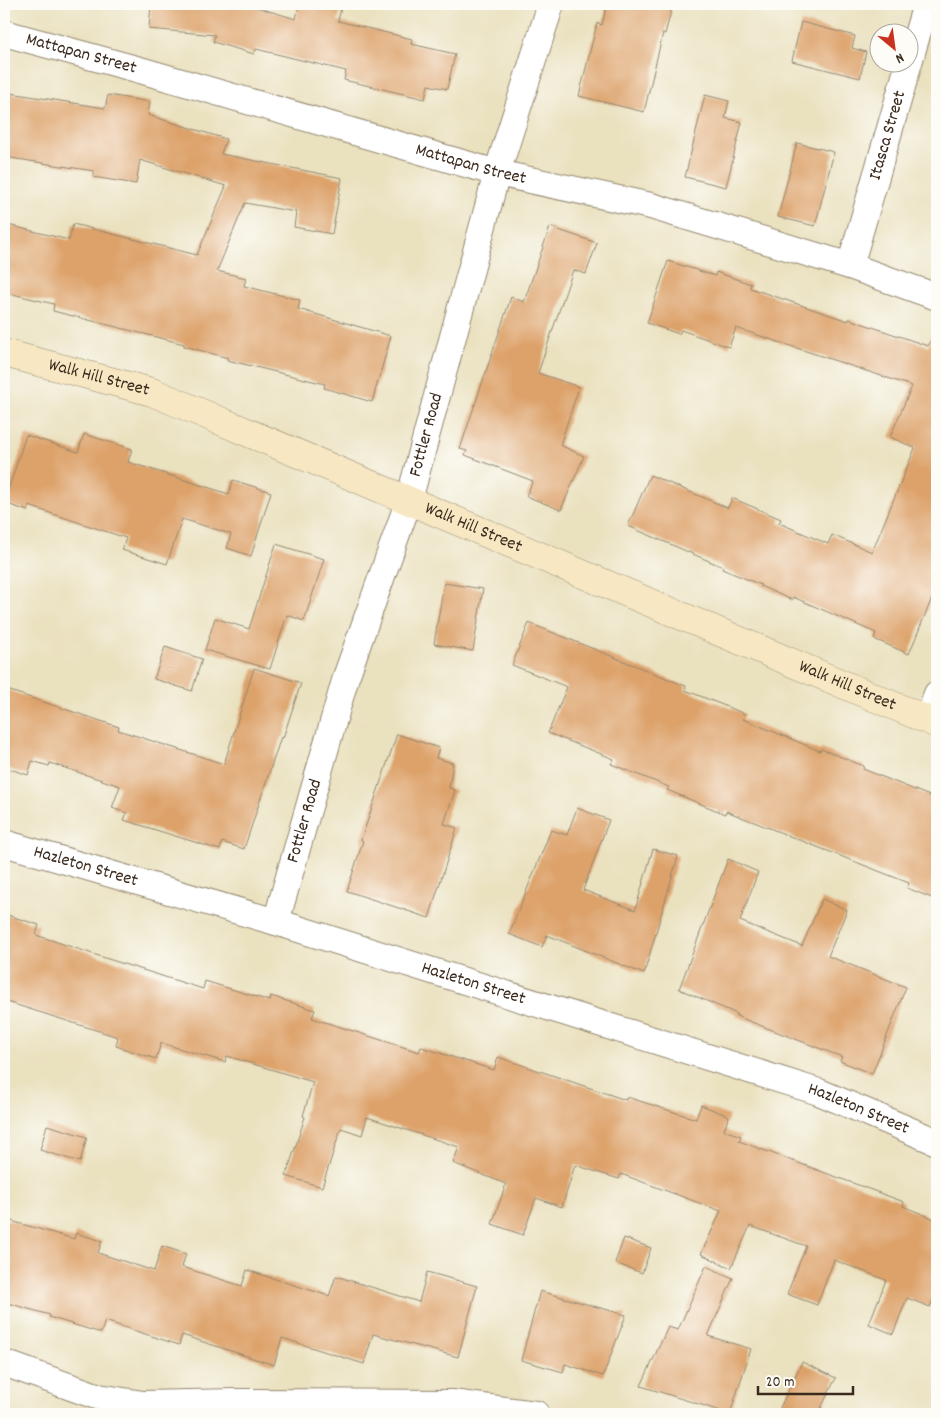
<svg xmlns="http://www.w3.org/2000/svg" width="941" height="1418" font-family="Dekko,sans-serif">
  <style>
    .building { fill: #dda26b }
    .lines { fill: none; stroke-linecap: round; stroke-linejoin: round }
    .minor-casing { stroke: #92866e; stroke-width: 28 }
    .secondary-casing { stroke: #92866e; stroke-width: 29 }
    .minor { stroke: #fff; stroke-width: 26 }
    .secondary { stroke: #f7e8c3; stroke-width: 28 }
    .labels { text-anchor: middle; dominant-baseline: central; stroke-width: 4; stroke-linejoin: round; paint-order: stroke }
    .street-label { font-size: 18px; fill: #3b2a1e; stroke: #fdfcf7 }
  </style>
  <rect width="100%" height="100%" fill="#fdfcf7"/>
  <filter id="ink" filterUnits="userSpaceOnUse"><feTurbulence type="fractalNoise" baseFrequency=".02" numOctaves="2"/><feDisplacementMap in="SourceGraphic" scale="10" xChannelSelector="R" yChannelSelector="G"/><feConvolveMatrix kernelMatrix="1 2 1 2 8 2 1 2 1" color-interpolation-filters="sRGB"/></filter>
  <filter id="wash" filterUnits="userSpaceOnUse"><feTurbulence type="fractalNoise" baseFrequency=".0096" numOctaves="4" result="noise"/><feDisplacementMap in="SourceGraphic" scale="20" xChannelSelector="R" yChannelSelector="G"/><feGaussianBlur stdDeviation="1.12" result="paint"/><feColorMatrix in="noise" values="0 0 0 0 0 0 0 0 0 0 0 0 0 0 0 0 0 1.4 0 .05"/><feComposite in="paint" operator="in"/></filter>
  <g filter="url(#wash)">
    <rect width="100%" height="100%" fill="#eae1bf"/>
    <g id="blocks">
      <path class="building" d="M 151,4 L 246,4 L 296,19 L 299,4 L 323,4 L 341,8 L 338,21 L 412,39 L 411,44 L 455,54 L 447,89 L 428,85 L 425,99 L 344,80 L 346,71 L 256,49 L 254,54 L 213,42 L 215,35 L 149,29 Z
        M 607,4 L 673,4 L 665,34 L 663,33 L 644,112 L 579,96 L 597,23 L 602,25 Z
        M 801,22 L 855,36 L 852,48 L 866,52 L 860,78 L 792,61 Z
        M 4,92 L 105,108 L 108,95 L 150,102 L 148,115 L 226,139 L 221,154 L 342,178 L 332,234 L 294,227 L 296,212 L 245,203 L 217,271 L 246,278 L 244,286 L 300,300 L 298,309 L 391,336 L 372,402 L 324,388 L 325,384 L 227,360 L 228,358 L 184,346 L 184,344 L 53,311 L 54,304 L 4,292 L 4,224 L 69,240 L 73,224 L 197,255 L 226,186 L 140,160 L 136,184 L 93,177 L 94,171 L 4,157 Z
        M 705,95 L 729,101 L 725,118 L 742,122 L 726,187 L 685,177 Z
        M 797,143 L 834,152 L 815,226 L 778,217 Z
        M 550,227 L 597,243 L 586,274 L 573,270 L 538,373 L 579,387 L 560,445 L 584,456 L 561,510 L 526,496 L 533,481 L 465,455 L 467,451 L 460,449 L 511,297 L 524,302 Z
        M 668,261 L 715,276 L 716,272 L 751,284 L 750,288 L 848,321 L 849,319 L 928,346 L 937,326 L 937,586 L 909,654 L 874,639 L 876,633 L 793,597 L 792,600 L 760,586 L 761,585 L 722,569 L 723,567 L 628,526 L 650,475 L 728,508 L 732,498 L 781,519 L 779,523 L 828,544 L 832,535 L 872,552 L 915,448 L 890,437 L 912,386 L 736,328 L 729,347 L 681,330 L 679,334 L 647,323 Z
        M 84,434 L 132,449 L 128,462 L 229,494 L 233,480 L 271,492 L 251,556 L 227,548 L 231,534 L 182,519 L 167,564 L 122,550 L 126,538 L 29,506 L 28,511 L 4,503 L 26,435 L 78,452 Z
        M 276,544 L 324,559 L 304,621 L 287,615 L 270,669 L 205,650 L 215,618 L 249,629 Z
        M 444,583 L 483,589 L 473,651 L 434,644 Z
        M 529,623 L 686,686 L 685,690 L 745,714 L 743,719 L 820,751 L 821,749 L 864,766 L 863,769 L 937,799 L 937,900 L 907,888 L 909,883 L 726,811 L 725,814 L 667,790 L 669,787 L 611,764 L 614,759 L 548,733 L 567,687 L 512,665 Z
        M 165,647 L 202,659 L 192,691 L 154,679 Z
        M 254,668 L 301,683 L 283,738 L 281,737 L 244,849 L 222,842 L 220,850 L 124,820 L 127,813 L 112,808 L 120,786 L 50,763 L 49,766 L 32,761 L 28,775 L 4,767 L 4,689 L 119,727 L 118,730 L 224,764 Z
        M 397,734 L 439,748 L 436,758 L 453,763 L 449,788 L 455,790 L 444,824 L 457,828 L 429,918 L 347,891 L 363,841 L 361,840 Z
        M 577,808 L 609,820 L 583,890 L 635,910 L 653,849 L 678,856 L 644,974 L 547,935 L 542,947 L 509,934 L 551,830 L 567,835 Z
        M 728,859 L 758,872 L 740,921 L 802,946 L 822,899 L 847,910 L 828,956 L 906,987 L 872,1074 L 840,1061 L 842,1057 L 736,1016 L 737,1014 L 679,989 Z
        M 4,914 L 39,925 L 36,935 L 105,958 L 203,989 L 205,981 L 270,1001 L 271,996 L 315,1010 L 312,1018 L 419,1052 L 421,1047 L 494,1070 L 498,1057 L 626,1100 L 627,1097 L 696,1119 L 701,1105 L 729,1116 L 724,1130 L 741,1136 L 739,1141 L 904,1202 L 903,1206 L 937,1220 L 937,1290 L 930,1307 L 907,1298 L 893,1334 L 869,1324 L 886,1280 L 834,1260 L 817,1305 L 787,1294 L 806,1246 L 750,1226 L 731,1268 L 701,1254 L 721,1211 L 621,1174 L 619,1179 L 575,1165 L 562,1207 L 536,1198 L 523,1235 L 492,1224 L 506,1184 L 453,1163 L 459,1147 L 367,1117 L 362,1135 L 341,1128 L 322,1187 L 286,1176 L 305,1117 L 303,1116 L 313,1082 L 227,1056 L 225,1062 L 161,1043 L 156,1059 L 116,1046 L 118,1037 L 4,1001 Z
        M 47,1125 L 87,1137 L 80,1162 L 40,1150 Z
        M 4,1219 L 74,1239 L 76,1233 L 102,1241 L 98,1253 L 154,1271 L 162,1246 L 186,1254 L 182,1267 L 242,1286 L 247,1270 L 329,1296 L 336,1276 L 419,1302 L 427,1272 L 477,1286 L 458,1357 L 373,1334 L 364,1364 L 282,1338 L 274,1365 L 182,1335 L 179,1345 L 105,1321 L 101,1333 L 49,1317 L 50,1315 L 4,1302 Z
        M 624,1238 L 651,1248 L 642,1273 L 615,1263 Z
        M 706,1266 L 733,1278 L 708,1336 L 751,1349 L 730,1414 L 641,1386 L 668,1327 L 678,1330 Z
        M 540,1291 L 626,1315 L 603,1376 L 565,1364 L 563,1372 L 521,1360 Z
        M 802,1362 L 836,1378 L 818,1414 L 777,1414 Z"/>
    </g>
  </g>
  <g filter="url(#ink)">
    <use href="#blocks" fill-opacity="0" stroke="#92866e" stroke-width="1"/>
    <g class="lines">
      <g class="minor-casing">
        <g id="minor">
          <path id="s1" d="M 4,33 L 140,70 L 497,173 L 651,206 L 850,266 L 937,297"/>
          <path id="s2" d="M 850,266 L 926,4"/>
          <path d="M 927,720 L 937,694"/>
          <path id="s3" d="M 4,843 L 276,922 L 819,1092 L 937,1142"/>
          <path id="s4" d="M 276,922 L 346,677 L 409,500 L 497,173 L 551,4"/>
          <path d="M 4,1363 L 99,1397 L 143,1404 L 236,1402 L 452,1403 L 536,1414"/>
        </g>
      </g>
      <g class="secondary-casing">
        <g id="secondary">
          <path id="s5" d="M 4,353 L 152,392 L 937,724"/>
        </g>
      </g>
      <use href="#minor" class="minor"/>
      <use href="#secondary" class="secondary"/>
    </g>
  </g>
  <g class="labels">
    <g class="street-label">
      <text stroke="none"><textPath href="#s1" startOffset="80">Mattapan Street</textPath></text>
      <text stroke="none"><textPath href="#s2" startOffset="136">Itasca Street</textPath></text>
      <text stroke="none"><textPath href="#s1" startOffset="485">Mattapan Street</textPath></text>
      <text stroke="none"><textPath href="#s5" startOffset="98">Walk Hill Street</textPath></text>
      <text stroke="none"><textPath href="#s4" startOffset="510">Fottler Road</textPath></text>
      <text stroke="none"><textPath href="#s5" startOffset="502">Walk Hill Street</textPath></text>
      <text stroke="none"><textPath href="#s5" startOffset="908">Walk Hill Street</textPath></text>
      <text stroke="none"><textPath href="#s4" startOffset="105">Fottler Road</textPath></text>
      <text stroke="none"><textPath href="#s3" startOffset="85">Hazleton Street</textPath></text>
      <text stroke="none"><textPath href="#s3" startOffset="490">Hazleton Street</textPath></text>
      <text stroke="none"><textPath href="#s3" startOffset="895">Hazleton Street</textPath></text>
    </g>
  </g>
  <rect width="941" height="1418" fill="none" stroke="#fdfcf7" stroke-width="20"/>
  <g transform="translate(894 48) rotate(151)"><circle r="24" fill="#fdfcf7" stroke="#afa8a0"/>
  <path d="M0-4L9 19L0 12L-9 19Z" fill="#c8321e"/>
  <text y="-8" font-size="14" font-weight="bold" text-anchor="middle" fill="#3b2a1e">N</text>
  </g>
  <path d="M758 1386v8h95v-8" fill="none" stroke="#3b2a1e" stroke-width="2.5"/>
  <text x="766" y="1386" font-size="15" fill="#3b2a1e" stroke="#fdfcf7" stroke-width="4" paint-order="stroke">20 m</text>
</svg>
